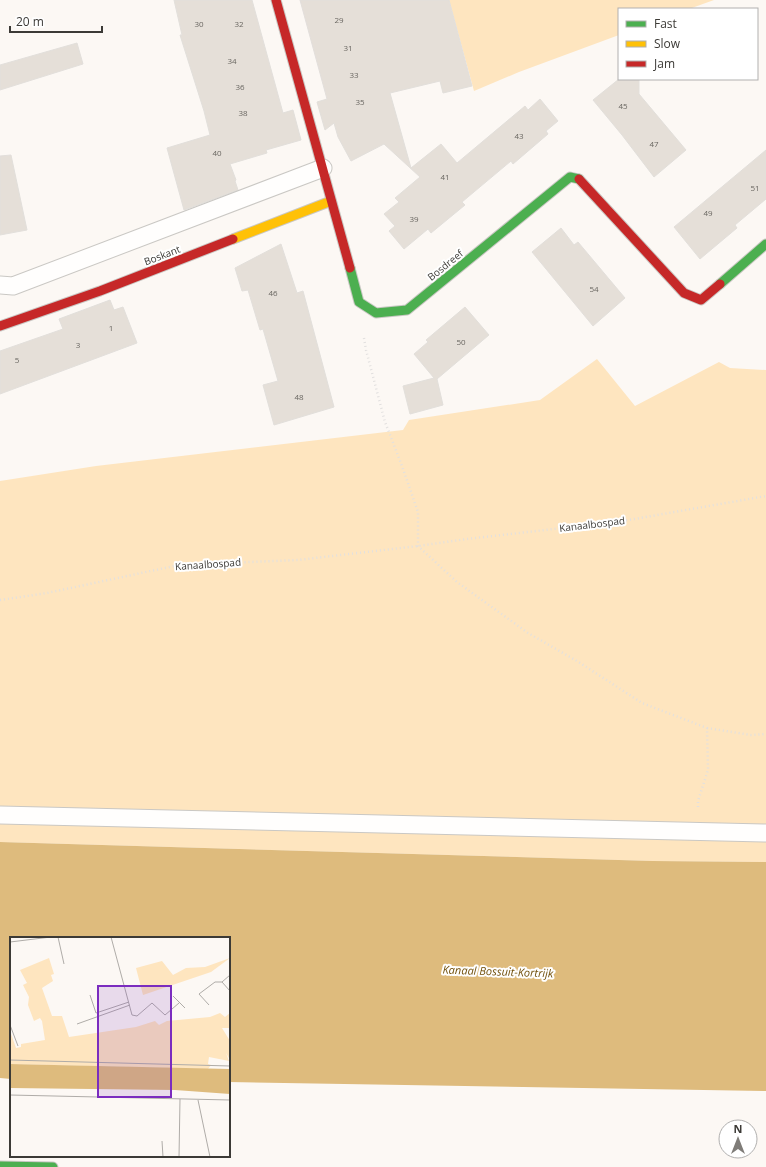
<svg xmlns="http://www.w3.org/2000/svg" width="766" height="1167" font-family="'Open Sans',sans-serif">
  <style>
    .green { fill: #fee5bf }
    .water { fill: #debb7d }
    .building { fill: #e5dfd8; stroke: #e2dfdb }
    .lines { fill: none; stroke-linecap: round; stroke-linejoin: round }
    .lane-casing { stroke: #cac8c4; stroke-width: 19 }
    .fast-casing { stroke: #cac8c4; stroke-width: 11 }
    .slow-casing { stroke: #cac8c4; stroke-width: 11 }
    .jam-casing { stroke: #cac8c4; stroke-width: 11 }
    .path { stroke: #e2e0df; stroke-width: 2.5; stroke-dasharray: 1 3; stroke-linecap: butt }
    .lane { stroke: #fffefd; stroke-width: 17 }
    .fast { stroke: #4caf50; stroke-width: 9 }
    .slow { stroke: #ffc107; stroke-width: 9 }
    .jam { stroke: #c62828; stroke-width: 9 }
    .labels { text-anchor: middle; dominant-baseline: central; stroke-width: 4; stroke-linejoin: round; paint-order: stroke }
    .number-label { font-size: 8px; fill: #696661 }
    .street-label { font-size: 10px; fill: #3c3a36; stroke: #fff }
    .water-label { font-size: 11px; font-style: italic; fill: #71500c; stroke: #fff }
    .inset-road { fill: none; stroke: #afaca8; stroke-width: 1 }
    .view { fill: #7b2cbf; fill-opacity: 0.15; stroke: #7b2cbf; stroke-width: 2 }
    .inset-edge { fill: none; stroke: #3c3a36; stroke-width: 2 }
  </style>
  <rect width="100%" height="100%" fill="#fcf8f4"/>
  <path class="green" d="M 449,0 L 714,0 L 689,9 L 619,9 L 619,35 L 519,72 L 474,91 Z
    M 597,359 L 635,406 L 719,362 L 730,368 L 766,370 L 766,862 L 653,861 L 0,842 L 0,481 L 96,466 L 403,430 L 409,420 L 540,400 Z"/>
  <path class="water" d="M 0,842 L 653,861 L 766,862 L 766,1091 L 229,1082 L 229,938 L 11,938 L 11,1079 L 0,1078 Z"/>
  <path class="building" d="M 174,0 L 252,0 L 283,113 L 293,110 L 301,140 L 266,150 L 267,153 L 230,164 L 236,180 L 235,181 L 238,190 L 184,210 L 167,148 L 210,135 L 204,111 L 180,35 L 182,35 Z
    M 300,0 L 449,0 L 472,86 L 443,93 L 440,81 L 390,93 L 411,168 L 441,144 L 457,163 L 525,106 L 528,110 L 540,99 L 558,121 L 546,131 L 548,134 L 513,164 L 511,161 L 462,202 L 465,205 L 431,233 L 428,229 L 404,249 L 389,231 L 395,226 L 384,214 L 399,202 L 395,198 L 420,177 L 384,144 L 351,161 L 338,137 L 334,123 L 325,130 L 317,102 L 327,99 Z
    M 77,43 L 83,64 L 0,90 L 0,65 Z
    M 619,79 L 639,79 L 639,94 L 686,150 L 654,177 L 622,135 L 593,100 Z
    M 766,150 L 766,199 L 735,225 L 737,228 L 700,259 L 674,227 Z
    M 11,155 L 27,230 L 0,235 L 0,156 Z
    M 561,228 L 574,245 L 578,242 L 625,298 L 593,326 L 532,252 Z
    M 281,244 L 297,293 L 303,291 L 334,407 L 274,425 L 263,385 L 278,381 L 263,329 L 260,330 L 248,290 L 242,291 L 235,268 Z
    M 110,300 L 114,310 L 123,307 L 137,343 L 0,394 L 0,351 L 63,329 L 59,319 Z
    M 465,307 L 489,335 L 437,379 L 443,405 L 410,414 L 403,386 L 434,378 L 414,354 L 428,342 L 426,340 Z"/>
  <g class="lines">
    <g class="lane-casing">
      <path id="lane" d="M 0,285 L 13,286 L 323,168
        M 0,815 L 766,833"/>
    </g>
    <g class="fast-casing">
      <path id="fast" d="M 350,268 L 359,302 L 376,313 L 407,310 L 570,177 L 579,179
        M 720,284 L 766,244
        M 0,1166 L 53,1167"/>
    </g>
    <g class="slow-casing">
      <path id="slow" d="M 233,239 L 331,201"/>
    </g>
    <g class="jam-casing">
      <path id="jam" d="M 276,0 L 350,268
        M 579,179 L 684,293 L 701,300 L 720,284
        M 0,326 L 100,291 L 233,239"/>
    </g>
    <path class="path" d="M 364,338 L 366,350 L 385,422 L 402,466 L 418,512 L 418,546 L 457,582 L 528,633 L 577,661 L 642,703 L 707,728 L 708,770 L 698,801 L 698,807
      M 0,600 L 47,593 L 179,565 L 298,560 L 418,546 L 467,539 L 623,521 L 766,496
      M 707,728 L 751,735 L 766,734"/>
    <use href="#lane" class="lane"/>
    <use href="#fast" class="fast"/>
    <use href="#slow" class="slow"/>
    <use href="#jam" class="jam"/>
  </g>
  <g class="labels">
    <g class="number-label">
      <text x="339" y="19">29</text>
      <text x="199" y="23">30</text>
      <text x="239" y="23">32</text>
      <text x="348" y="47">31</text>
      <text x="232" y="60">34</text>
      <text x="354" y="74">33</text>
      <text x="240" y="86">36</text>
      <text x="360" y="101">35</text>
      <text x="623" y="105">45</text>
      <text x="243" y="112">38</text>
      <text x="519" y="135">43</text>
      <text x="654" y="143">47</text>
      <text x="217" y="152">40</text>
      <text x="445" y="176">41</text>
      <text x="755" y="187">51</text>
      <text x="708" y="212">49</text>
      <text x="414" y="218">39</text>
      <text x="594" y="288">54</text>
      <text x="273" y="292">46</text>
      <text x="111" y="327">1</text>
      <text x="461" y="341">50</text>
      <text x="78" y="344">3</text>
      <text x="17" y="359">5</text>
      <text x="299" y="396">48</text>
    </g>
    <g class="street-label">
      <text transform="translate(162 255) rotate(-21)">Boskant</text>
      <text transform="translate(445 265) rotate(-39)">Bosdreef</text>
      <text transform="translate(592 524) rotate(-7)">Kanaalbospad</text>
      <text transform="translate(208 564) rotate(-4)">Kanaalbospad</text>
    </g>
    <g class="water-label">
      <text transform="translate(498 971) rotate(2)">Kanaal Bossuit-Kortrijk</text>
    </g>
  </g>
  <g transform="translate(10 937)">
    <rect width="220" height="220" fill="#fcf8f4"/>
    <path d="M 39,21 L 44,37 L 41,38 L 43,44 L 32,51 L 42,79 L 52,79 L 59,100 L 126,90 L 145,84 L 149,88 L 157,84 L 200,80 L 210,76 L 215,80 L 220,76 L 220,91 L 212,91 L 220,104 L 220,123 L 216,116 L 219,124 L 199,120 L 198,127 L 201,128 L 198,132 L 0,127 L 0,94 L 6,111 L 11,110 L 11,107 L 35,103 L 32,84 L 30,81 L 24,84 L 18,68 L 19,60 L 13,48 L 17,46 L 10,33 ZM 220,21 L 201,35 L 133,58 L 126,31 L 152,24 L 163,38 L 176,31 L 195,30 Z" fill="#fee5bf"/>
    <path d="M 0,127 L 220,132 L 220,157 L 165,153 L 0,151 Z" fill="#debb7d"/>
    <path class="inset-road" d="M 48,0 L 54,27M 101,0 L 122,78 L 127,79 L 142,66 L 155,78 L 169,66M 0,5 L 41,0M 212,45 L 220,54M 80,58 L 86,76 L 119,65M 163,59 L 175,71M 199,68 L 189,57 L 205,45 L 212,45 L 220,38M 67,87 L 120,68M 0,88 L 8,109M 0,123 L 220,129M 0,158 L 220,163M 188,163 L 200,220M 152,204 L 153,220M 169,220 L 170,162"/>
    <path class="view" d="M 88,49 L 161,49 L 161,160 L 88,160 Z"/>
    <rect width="220" height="220" class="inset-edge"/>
  </g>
  <rect x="618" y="8" width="140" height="72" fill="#ffffff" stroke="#b1b0af"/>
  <rect x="626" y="21" width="20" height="6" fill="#4caf50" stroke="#b1b0af"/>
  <text x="654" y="28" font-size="12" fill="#3c3a36">Fast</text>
  <rect x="626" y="41" width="20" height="6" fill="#ffc107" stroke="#b1b0af"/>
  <text x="654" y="48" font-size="12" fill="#3c3a36">Slow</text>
  <rect x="626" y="61" width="20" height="6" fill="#c62828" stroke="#b1b0af"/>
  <text x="654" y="68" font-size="12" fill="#3c3a36">Jam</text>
  <g transform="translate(738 1139)"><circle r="19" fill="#ffffff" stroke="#b1b0af"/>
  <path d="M0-3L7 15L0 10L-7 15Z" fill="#7f7c78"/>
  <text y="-6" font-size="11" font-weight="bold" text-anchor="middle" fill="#3c3a36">N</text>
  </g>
  <path d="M10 26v6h92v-6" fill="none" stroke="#3c3a36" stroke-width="2"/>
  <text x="16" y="26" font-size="12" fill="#3c3a36" stroke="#ffffff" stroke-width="3" paint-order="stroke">20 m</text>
</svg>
